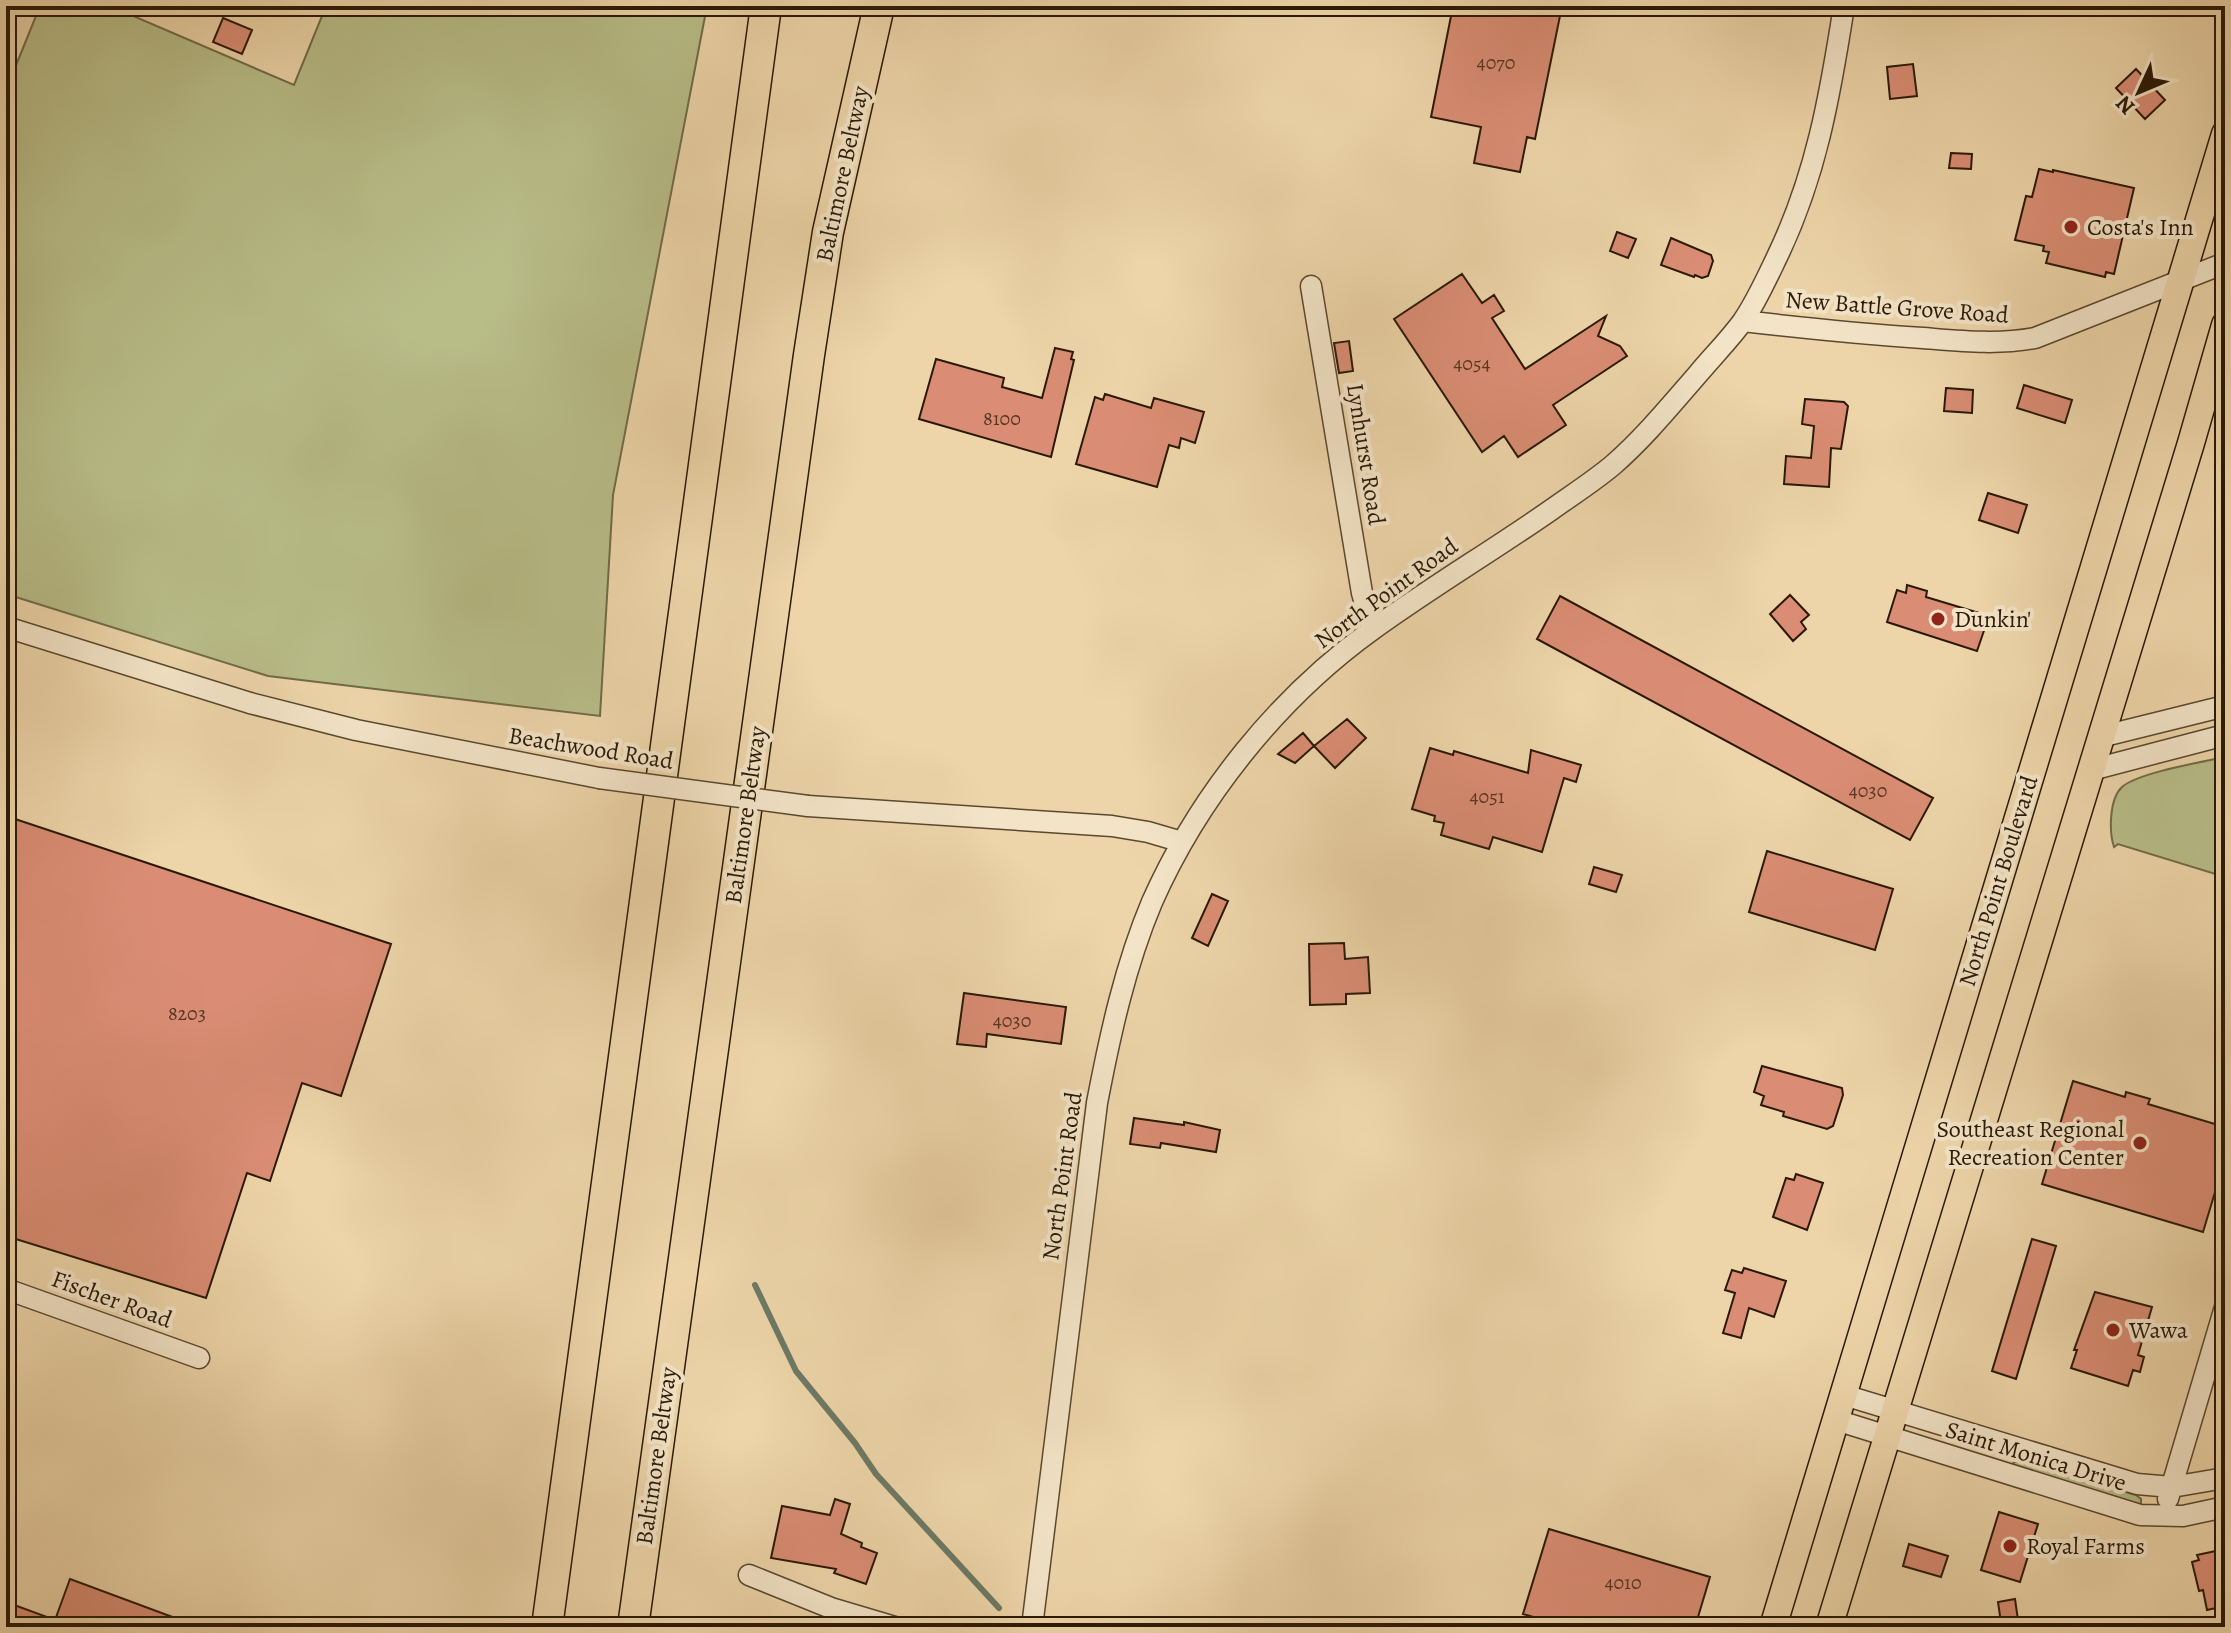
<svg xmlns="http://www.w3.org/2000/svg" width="2231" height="1633" font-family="Alegreya,serif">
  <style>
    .green { fill: #b8bd88; stroke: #716b47; stroke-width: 2 }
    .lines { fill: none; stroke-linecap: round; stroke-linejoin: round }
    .stream { stroke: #6d7965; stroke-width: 6 }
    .building { fill: #da8d74; stroke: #2a1906; stroke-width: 2 }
    .minor-casing { stroke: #5b482f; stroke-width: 23 }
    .major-casing { stroke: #2a1906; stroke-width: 29 }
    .highway-casing { stroke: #2a1906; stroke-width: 33 }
    .minor { stroke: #f3e4c7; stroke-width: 20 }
    .major { stroke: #edd5a9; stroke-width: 26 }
    .highway { stroke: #edd5a9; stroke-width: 30 }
    .minor-bridge-casing { stroke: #5b482f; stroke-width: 23; stroke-linecap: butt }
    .minor-bridge { stroke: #f3e4c7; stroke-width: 20 }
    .poi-dot { fill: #8f2418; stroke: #f3e4c7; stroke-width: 3 }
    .labels { text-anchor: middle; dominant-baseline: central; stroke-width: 8; stroke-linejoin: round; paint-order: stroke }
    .number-label { font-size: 20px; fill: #563622 }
    .street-label { font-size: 24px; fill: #2a1906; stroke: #f3e4c7 }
    .poi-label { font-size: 24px; fill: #2a1906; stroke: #f3e4c7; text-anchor: start }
  </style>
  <rect width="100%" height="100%" fill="#edd5a9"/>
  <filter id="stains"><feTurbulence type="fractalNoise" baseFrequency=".0025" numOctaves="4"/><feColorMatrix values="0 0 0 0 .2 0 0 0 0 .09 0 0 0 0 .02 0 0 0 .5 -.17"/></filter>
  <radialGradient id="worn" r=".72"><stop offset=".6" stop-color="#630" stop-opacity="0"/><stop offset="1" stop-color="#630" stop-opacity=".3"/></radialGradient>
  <path class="green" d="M 40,6 L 110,6 L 294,85 L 326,6 L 707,6 L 613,495 L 600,716 L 268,676 L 6,594 L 6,90 Z
    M 2225,757 L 2225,877 L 2118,844 L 2114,847 C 2109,832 2109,799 2122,787 C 2137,773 2202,762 2225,757 Z
    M 2018,1460 L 2136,1495 L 2141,1499 L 2141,1503 L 2138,1506 L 2014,1470 L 2012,1464 Z"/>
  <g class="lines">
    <path class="stream" d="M 755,1285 L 796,1371 L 855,1443 L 876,1474 L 999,1608"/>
  </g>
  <path class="building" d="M 1453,6 L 1562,6 L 1535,139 L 1527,137 L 1520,172 L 1474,163 L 1481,127 L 1431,117 Z
    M 223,18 L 252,30 L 242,54 L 213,42 Z
    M 1913,64 L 1917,96 L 1890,99 L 1887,67 Z
    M 2136,69 L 2165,100 L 2145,119 L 2116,88 Z
    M 1951,153 L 1972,154 L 1971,169 L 1949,168 Z
    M 2039,169 L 2053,172 L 2053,170 L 2134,188 L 2114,274 L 2106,272 L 2105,277 L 2046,263 L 2049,252 L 2043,251 L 2044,246 L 2015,240 L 2026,196 L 2032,197 Z
    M 1617,232 L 1636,239 L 1628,258 L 1610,251 Z
    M 1671,238 L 1711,255 L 1713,261 L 1708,276 L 1702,278 L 1695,275 L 1694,277 L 1661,265 Z
    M 1462,274 L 1482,303 L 1494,295 L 1504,311 L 1492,318 L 1525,369 L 1606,316 L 1598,336 L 1620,346 L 1627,356 L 1553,405 L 1566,425 L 1518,457 L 1504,436 L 1482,452 L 1394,319 Z
    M 1349,341 L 1353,371 L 1339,373 L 1334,343 Z
    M 1055,348 L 1073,352 L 1071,359 L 1074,360 L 1051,457 L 919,419 L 936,359 L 1004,378 L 1002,387 L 1042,398 Z
    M 2024,385 L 2072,400 L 2065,423 L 2017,408 Z
    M 1946,388 L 1973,390 L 1972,413 L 1944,411 Z
    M 1105,394 L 1151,408 L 1154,398 L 1204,412 L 1195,443 L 1181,438 L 1179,448 L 1169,445 L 1157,487 L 1076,464 L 1095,397 L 1103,400 Z
    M 1805,399 L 1844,402 L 1848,406 L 1841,449 L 1831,448 L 1829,487 L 1784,484 L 1786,456 L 1811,458 L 1814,426 L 1802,424 Z
    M 1988,493 L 2027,505 L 2018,533 L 1979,520 Z
    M 1907,585 L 1927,591 L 1926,597 L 1989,616 L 1977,651 L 1887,622 L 1897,590 L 1906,593 Z
    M 1790,595 L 1809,615 L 1801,622 L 1806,629 L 1793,641 L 1770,614 Z
    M 1560,596 L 1933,798 L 1910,840 L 1537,639 Z
    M 1347,719 L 1366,738 L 1335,768 L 1314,746 Z
    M 1303,733 L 1314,746 L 1295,763 L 1278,754 Z
    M 1430,748 L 1453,755 L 1454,751 L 1528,773 L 1531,750 L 1581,765 L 1576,782 L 1564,778 L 1542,852 L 1493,837 L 1489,849 L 1441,835 L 1444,823 L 1434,821 L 1435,816 L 1412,809 Z
    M 6,816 L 391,944 L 341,1096 L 302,1083 L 270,1181 L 247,1173 L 206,1298 L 6,1236 Z
    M 1767,851 L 1893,889 L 1875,950 L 1749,912 Z
    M 1594,867 L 1622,875 L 1616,892 L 1589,884 Z
    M 1212,894 L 1228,901 L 1208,946 L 1192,938 Z
    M 1344,943 L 1345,959 L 1368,957 L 1370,993 L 1346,994 L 1346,1004 L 1310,1005 L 1309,944 Z
    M 964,993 L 1066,1007 L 1061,1044 L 987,1034 L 986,1047 L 957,1044 Z
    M 1762,1066 L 1842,1088 L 1843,1095 L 1833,1126 L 1827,1129 L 1783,1116 L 1784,1112 L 1761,1105 L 1764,1096 L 1754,1092 Z
    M 2073,1081 L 2125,1097 L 2126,1092 L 2150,1099 L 2148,1104 L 2225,1127 L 2225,1159 L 2203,1232 L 2042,1184 Z
    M 1134,1118 L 1184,1125 L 1184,1122 L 1220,1130 L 1216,1152 L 1161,1143 L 1160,1148 L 1130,1144 Z
    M 1796,1174 L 1823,1183 L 1807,1230 L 1773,1217 L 1786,1178 L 1794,1180 Z
    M 2032,1239 L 2056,1246 L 2016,1379 L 1992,1371 Z
    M 1744,1268 L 1786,1281 L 1774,1317 L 1749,1308 L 1741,1338 L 1723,1333 L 1735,1293 L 1725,1290 L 1732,1270 L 1742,1273 Z
    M 2095,1292 L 2152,1307 L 2138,1355 L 2144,1357 L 2140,1372 L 2133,1370 L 2128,1386 L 2071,1368 L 2077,1350 L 2074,1350 Z
    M 835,1499 L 850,1504 L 841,1534 L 862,1543 L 861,1547 L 877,1553 L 866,1584 L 834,1573 L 836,1569 L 771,1558 L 782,1506 L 830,1515 Z
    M 1999,1512 L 2038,1524 L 2020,1582 L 1981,1570 Z
    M 1549,1529 L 1710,1577 L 1695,1627 L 1568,1627 L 1523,1614 Z
    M 1909,1544 L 1948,1556 L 1941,1577 L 1903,1566 Z
    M 2225,1549 L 2225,1606 L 2207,1610 L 2203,1590 L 2199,1591 L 2192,1562 L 2199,1560 L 2197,1555 Z
    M 70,1579 L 194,1625 L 194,1627 L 6,1627 L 6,1602 L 55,1620 Z
    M 2015,1599 L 2018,1620 L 2001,1623 L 1998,1602 Z"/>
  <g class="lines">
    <g class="minor-casing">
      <path id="minor" d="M 1311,286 L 1362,593 L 1372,630
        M 1743,321 C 1803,328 1863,334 1923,338 C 1961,341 1997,345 2035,338 L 2225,263
        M 6,627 L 250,703 L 356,730 L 599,778
        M 2100,737 L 2225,706
        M 2091,770 L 2225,735
        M 808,806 L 1112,826 L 1148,832 L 1182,842
        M 6,1289 L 199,1358
        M 1844,1395 L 2137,1484 L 2172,1487 L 2225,1478
        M 1836,1420 L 2140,1515 L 2183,1516 L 2225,1507
        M 2168,1499 L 2225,1307
        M 749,1575 L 831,1608 L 895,1627
        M 1032,1627 L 1097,1103 C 1110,1035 1125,966 1152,902 C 1199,796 1278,698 1372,630 C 1430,588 1492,551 1551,510 C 1572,495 1594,481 1613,465 C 1644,438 1671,405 1698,374 C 1713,356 1730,339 1743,321 C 1756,302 1766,280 1776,259 C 1816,177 1830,96 1844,6"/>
    </g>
    <g class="major-casing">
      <path id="major" d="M 1773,1627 L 2225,134
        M 1829,1627 L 2191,443 L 2225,325"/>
    </g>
    <g class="highway-casing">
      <path id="highway" d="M 547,1627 L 766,6
        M 633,1627 L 809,355 L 828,232 L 879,6"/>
    </g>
    <use href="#minor" class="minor"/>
    <use href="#major" class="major"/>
    <use href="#highway" class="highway"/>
    <g class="minor-bridge-casing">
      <path id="minor-bridge" d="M 599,778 L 808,806"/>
    </g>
    <use href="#minor-bridge" class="minor-bridge"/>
  </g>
  <g class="poi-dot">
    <circle cx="2071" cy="227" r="8"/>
    <circle cx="1938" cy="619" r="8"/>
    <circle cx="2140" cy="1143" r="8"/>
    <circle cx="2113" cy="1330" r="8"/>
    <circle cx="2010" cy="1546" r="8"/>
  </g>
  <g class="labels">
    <g class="number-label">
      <text x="1496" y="62">4070</text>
      <text x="1472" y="363">4054</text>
      <text x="1002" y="418">8100</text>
      <text x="1868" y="790">4030</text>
      <text x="1487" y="796">4051</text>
      <text x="187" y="1013">8203</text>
      <text x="1012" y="1020">4030</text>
      <text x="1623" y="1582">4010</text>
    </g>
    <g class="street-label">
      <text transform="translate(842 174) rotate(-78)">Baltimore Beltway</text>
      <text transform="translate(1897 307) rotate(4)">New Battle Grove Road</text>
      <text transform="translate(1366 454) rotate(81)">Lynhurst Road</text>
      <text transform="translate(1386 593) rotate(-36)">North Point Road</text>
      <text transform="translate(591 748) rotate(9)">Beachwood Road</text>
      <text transform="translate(745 815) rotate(-82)">Baltimore Beltway</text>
      <text transform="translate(1998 881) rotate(-73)">North Point Boulevard</text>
      <text transform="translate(1062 1176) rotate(-82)">North Point Road</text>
      <text transform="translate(112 1299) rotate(20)">Fischer Road</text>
      <text transform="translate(656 1456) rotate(-82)">Baltimore Beltway</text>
      <text transform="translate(2036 1456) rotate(17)">Saint Monica Drive</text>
    </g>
    <g class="poi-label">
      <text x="2087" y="227">Costa's Inn</text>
      <text x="1954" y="619">Dunkin'</text>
      <text x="2124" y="1129" text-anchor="end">Southeast Regional<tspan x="2124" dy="28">Recreation Center</tspan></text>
      <text x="2129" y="1330">Wawa</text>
      <text x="2026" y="1546">Royal Farms</text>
    </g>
  </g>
  <rect width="2231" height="1633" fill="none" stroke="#edd5a9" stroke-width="32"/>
  <rect x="8" y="8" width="2215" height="1617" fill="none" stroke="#2a1906" stroke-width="4"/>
  <rect x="16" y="16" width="2199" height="1601" fill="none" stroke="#2a1906" stroke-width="2"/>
  <g transform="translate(2139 92) rotate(226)" stroke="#f3e4c7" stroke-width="6" paint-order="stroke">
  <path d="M0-6L14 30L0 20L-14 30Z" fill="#2a1906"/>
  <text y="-12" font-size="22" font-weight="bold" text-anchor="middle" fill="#2a1906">N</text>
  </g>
  <rect width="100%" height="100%" filter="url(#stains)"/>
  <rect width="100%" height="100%" fill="url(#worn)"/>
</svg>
